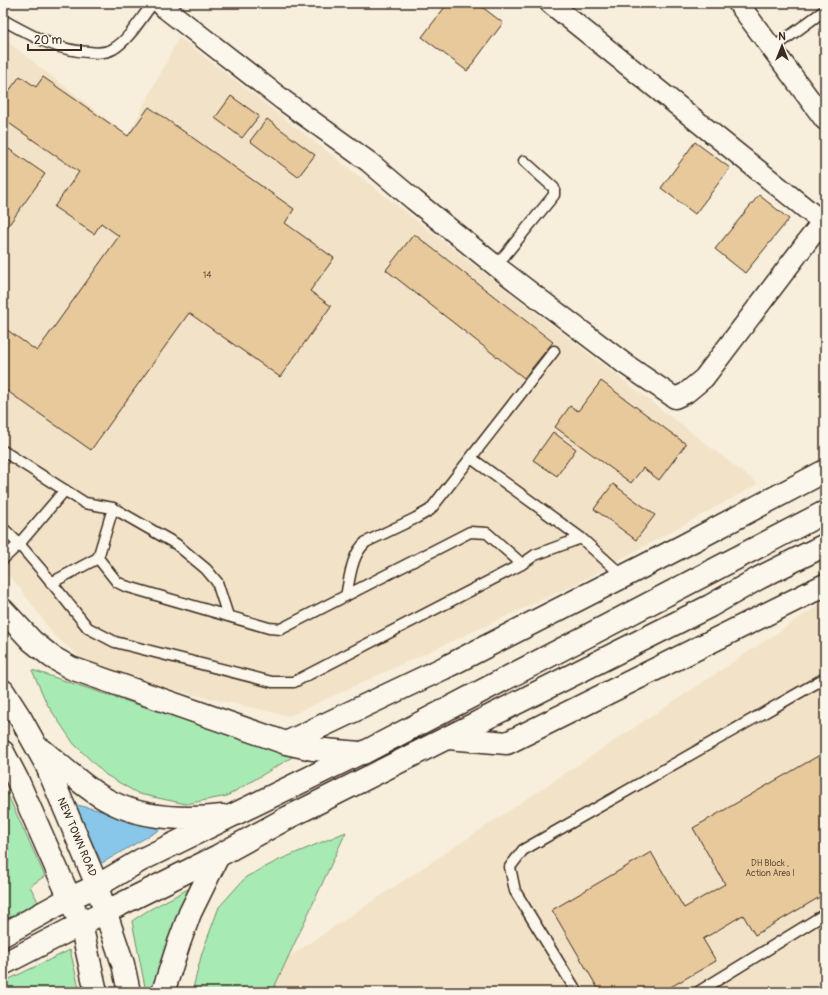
<svg xmlns="http://www.w3.org/2000/svg" width="828" height="995" font-family="Pangolin,sans-serif">
  <style>
    .built { fill: #f2e3c8 }
    .green { fill: #a8eab4; stroke: #728a69 }
    .water { fill: #89c7ea; stroke: #6a8898 }
    .building { fill: #e7c99b; stroke: #3b2a1e }
    .lines { fill: none; stroke-linecap: round; stroke-linejoin: round }
    .lane-casing { stroke: #3b2a1e; stroke-width: 13 }
    .street-casing { stroke: #3b2a1e; stroke-width: 23 }
    .secondary-casing { stroke: #3b2a1e; stroke-width: 25 }
    .primary-casing { stroke: #3b2a1e; stroke-width: 25 }
    .lane { stroke: #fbf7ec; stroke-width: 10 }
    .street { stroke: #fbf7ec; stroke-width: 20 }
    .secondary { stroke: #fbf7ec; stroke-width: 22 }
    .primary { stroke: #fbf7ec; stroke-width: 22 }
    .labels { text-anchor: middle; dominant-baseline: central; stroke-width: 4; stroke-linejoin: round; paint-order: stroke }
    .number-label { font-size: 9px; fill: #66523d }
    .street-label { font-size: 11px; fill: #3b2a1e; stroke: #fbf7ec }
  </style>
  <rect width="100%" height="100%" fill="#f7eedc"/>
  <filter id="ink" filterUnits="userSpaceOnUse"><feTurbulence type="fractalNoise" baseFrequency=".025" numOctaves="2"/><feDisplacementMap in="SourceGraphic" scale="8" xChannelSelector="R" yChannelSelector="G"/><feConvolveMatrix kernelMatrix="1 2 1 2 8 2 1 2 1" color-interpolation-filters="sRGB"/></filter>
  <g filter="url(#ink)">
    <path class="built" d="M 179,37 L 758,484 L 572,586 L 289,716 L 191,694 L 89,665 L 54,635 L 19,587 L 3,570 L 3,38 L 128,136 Z
      M 825,601 L 825,992 L 236,992 Z"/>
    <path class="green" d="M 32,670 L 294,756 L 227,796 L 186,804 L 139,794 L 106,775 L 74,744 L 47,704 Z
      M 3,787 L 4,787 L 45,876 L 30,886 L 38,902 L 3,922 Z
      M 346,832 L 272,992 L 192,992 L 202,953 L 219,907 L 246,877 L 279,860 Z
      M 203,881 L 156,992 L 146,992 L 132,921 L 147,911 Z
      M 70,950 L 80,992 L 3,992 L 3,982 Z"/>
    <path class="water" d="M 73,804 L 98,810 L 132,822 L 166,826 L 102,863 Z"/>
    <path class="building" d="M 448,3 L 477,3 L 503,23 L 467,71 L 422,37 Z
      M 20,76 L 36,87 L 43,77 L 128,136 L 149,107 L 294,209 L 285,223 L 334,258 L 310,291 L 331,306 L 280,377 L 189,313 L 91,450 L 3,388 L 3,327 L 37,351 L 119,236 L 101,223 L 94,234 L 54,207 L 79,172 L 3,119 L 3,99 Z
      M 231,96 L 259,116 L 242,138 L 215,118 Z
      M 267,119 L 315,155 L 298,177 L 250,141 Z
      M 695,142 L 730,168 L 695,214 L 661,188 Z
      M 3,145 L 45,174 L 3,233 Z
      M 759,195 L 789,219 L 745,273 L 715,249 Z
      M 414,234 L 553,342 L 524,378 L 386,270 Z
      M 601,381 L 686,444 L 659,480 L 643,468 L 631,483 L 555,427 L 570,406 L 578,411 Z
      M 553,432 L 576,449 L 557,476 L 533,460 Z
      M 613,484 L 655,515 L 636,540 L 594,509 Z
      M 825,752 L 825,894 L 755,935 L 743,915 L 703,939 L 716,961 L 662,992 L 600,992 L 552,910 L 651,852 L 684,908 L 725,884 L 693,828 Z"/>
    <g class="lines">
      <g class="lane-casing">
        <path id="lane" d="M 3,20 C 31,35 57,51 89,52 C 96,53 106,53 113,49 C 128,41 142,17 153,3
          M 772,49 L 825,10
          M 496,266 L 554,195 L 554,188 L 524,161
          M 3,451 L 85,503 L 113,508 L 176,544 L 206,569 L 217,582 L 228,616
          M 471,458 L 581,538 L 623,576
          M 3,528 L 19,544 L 44,573 L 88,628 L 115,642 L 272,682 L 294,682 L 522,564 L 535,555 L 581,538
          M 98,558 L 113,508
          M 3,559 L 19,544 L 65,490
          M 51,583 L 98,558 L 117,582 L 125,586 L 269,628 L 281,629 L 470,532 L 487,533 L 522,564
          M 346,596 C 350,578 351,555 366,542 L 416,518 L 430,510 L 554,351
          M 577,992 L 515,891 L 510,867 L 523,850 L 825,678
          M 698,992 L 825,914"/>
      </g>
      <g class="street-casing">
        <path id="street" d="M 160,3 L 166,9 L 283,100 L 369,162 L 414,200 L 496,266 L 625,364 L 675,398 L 686,393 L 704,378 L 825,218
          M 550,3 L 825,224
          M 738,3 L 825,120"/>
      </g>
      <g class="secondary-casing">
        <path id="secondary" d="M 3,610 L 32,641 L 52,657 L 71,668 L 286,743 L 313,749 L 360,753
          M 448,738 L 507,743 L 825,585
          M 286,743 L 444,668 L 681,547 L 825,471
          M 3,935 L 70,898
          M 3,964 L 81,924"/>
      </g>
      <g class="primary-casing">
        <path id="primary" d="M 3,691 L 21,719 L 46,764 L 94,878 L 123,964 L 129,992
          M 42,750 C 63,767 88,791 113,803 C 146,819 187,820 223,816
          M 3,752 L 17,779 L 81,924 L 96,992
          M 70,898 L 97,886 L 141,860 L 360,753 L 363,753 L 825,512
          M 81,924 L 218,856 L 289,817 L 710,606 L 759,578 L 825,545
          M 163,992 L 179,943 L 190,913 L 218,856"/>
      </g>
      <use href="#lane" class="lane"/>
      <use href="#street" class="street"/>
      <use href="#secondary" class="secondary"/>
      <use href="#primary" class="primary"/>
    </g>
  </g>
  <g class="labels">
    <g class="number-label">
      <text x="207" y="275">14</text>
      <text x="770" y="863">DH Block ,<tspan x="770" dy="10">Action Area I</tspan></text>
    </g>
    <g class="street-label">
      <text transform="translate(77 837) rotate(67)">NEW TOWN ROAD</text>
    </g>
  </g>
  <rect width="828" height="995" fill="none" stroke="#fbf7ec" stroke-width="16"/>
  <rect x="8" y="8" width="812" height="979" fill="none" stroke="#3b2a1e" stroke-width="1.5" filter="url(#ink)"/>
  <g transform="translate(782 46)" stroke="#fbf7ec" stroke-width="3" paint-order="stroke">
  <path d="M0-3L7 15L0 10L-7 15Z" fill="#3b2a1e"/>
  <text y="-6" font-size="11" font-weight="bold" text-anchor="middle" fill="#3b2a1e">N</text>
  </g>
  <path d="M28 44v6h53v-6" fill="none" stroke="#3b2a1e" stroke-width="2"/>
  <text x="34" y="44" font-size="12" fill="#3b2a1e" stroke="#fbf7ec" stroke-width="3" paint-order="stroke">20 m</text>
</svg>
